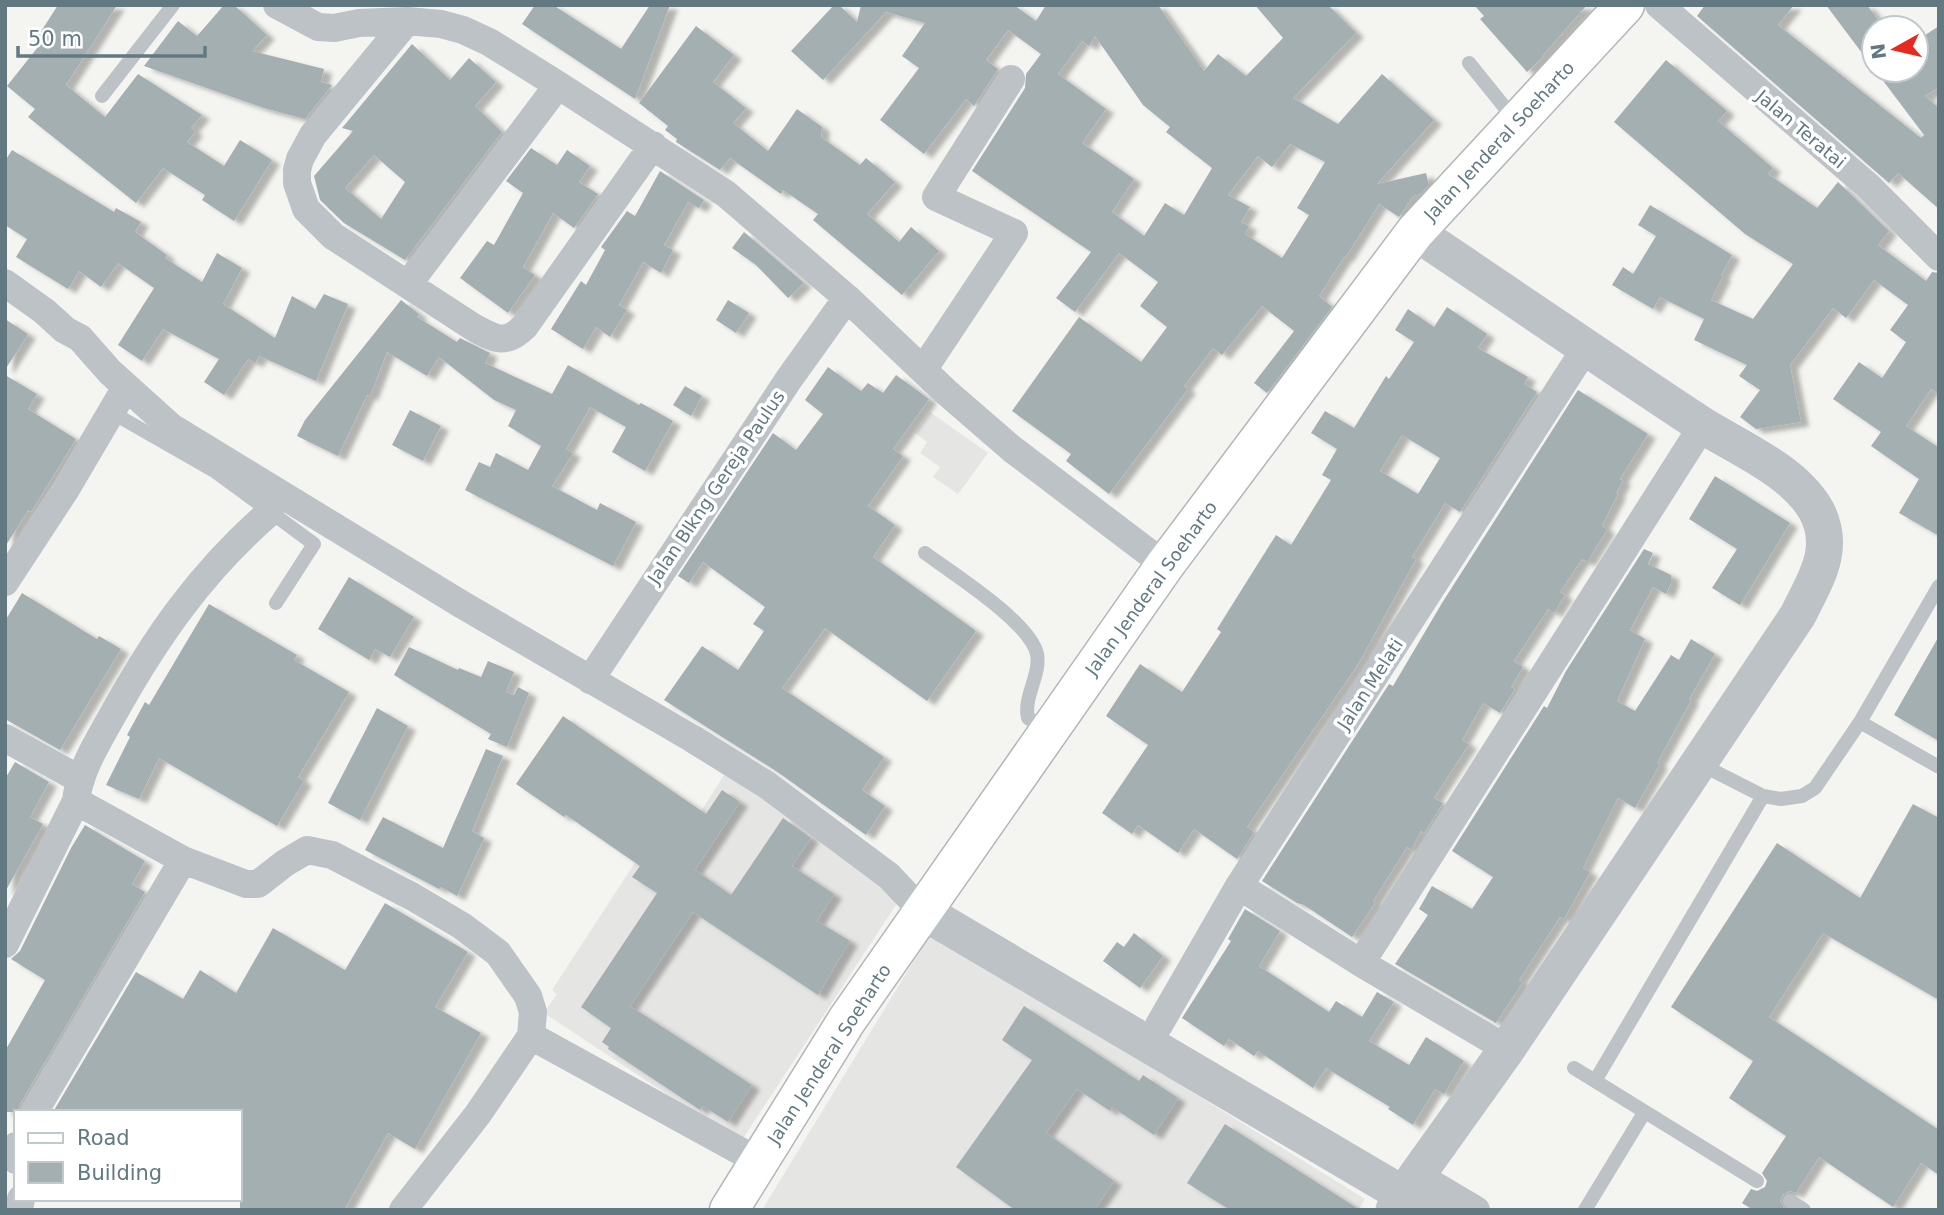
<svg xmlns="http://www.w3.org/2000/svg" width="1944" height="1215" font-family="'DejaVu Sans',sans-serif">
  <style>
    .built { fill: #e5e5e4 }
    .building { fill: #a4afb2; fill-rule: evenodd; filter: url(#shadow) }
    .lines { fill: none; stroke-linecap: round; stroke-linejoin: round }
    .primary-casing { stroke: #b0b6b9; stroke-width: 41 }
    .service { stroke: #bcc2c5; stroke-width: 14 }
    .minor { stroke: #bcc2c5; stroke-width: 28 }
    .tertiary { stroke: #bcc2c5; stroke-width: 37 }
    .primary { stroke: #fff; stroke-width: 38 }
    .labels { text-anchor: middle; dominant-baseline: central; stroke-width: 7; stroke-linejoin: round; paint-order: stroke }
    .street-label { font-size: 18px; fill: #627982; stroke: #fff }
  </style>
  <defs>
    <filter id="shadow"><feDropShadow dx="8" dy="4.5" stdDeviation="2" flood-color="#0004"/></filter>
  </defs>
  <rect width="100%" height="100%" fill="#f4f4f0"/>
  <path class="built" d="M 930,412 L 988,453 L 958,494 L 933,477 L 940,467 L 920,453 L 927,442 L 915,433 Z
    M 726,772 L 905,891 L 740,1143 L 544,1013 L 557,994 L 552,990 L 651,838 L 674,853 Z
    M 932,931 L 1365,1199 L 1358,1210 L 762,1210 Z"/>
  <path class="building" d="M 58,5 L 117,5 L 66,85 L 105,117 L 138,74 L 202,115 L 191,128 L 195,132 L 187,142 L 224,166 L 240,140 L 272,160 L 234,221 L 202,200 L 205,195 L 163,168 L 136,203 L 28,117 L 35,109 L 7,86 L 38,47 L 33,44 Z
    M 224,5 L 234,5 L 267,35 L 252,51 L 324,69 L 321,82 L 332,85 L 305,119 L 264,108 L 144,66 L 178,21 L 197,36 Z
    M 535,5 L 553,5 L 621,49 L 650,5 L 670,5 L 635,99 L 522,24 Z
    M 834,5 L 839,5 L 857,22 L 861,5 L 1014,5 L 1036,21 L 1046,5 L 1158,5 L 1204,71 L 1218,54 L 1246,76 L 1283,38 L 1255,5 L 1328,5 L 1356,33 L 1293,98 L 1338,124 L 1382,74 L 1434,120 L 1377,184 L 1426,173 L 1429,185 L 1420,194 L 1413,196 L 1399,217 L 1379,204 L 1345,258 L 1344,257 L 1319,296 L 1332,307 L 1267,393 L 1254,383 L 1294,331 L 1262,306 L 1222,355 L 1213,348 L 1184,386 L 1188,389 L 1109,494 L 1066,461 L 1071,454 L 1012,411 L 1079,317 L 1141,362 L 1167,327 L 1140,306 L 1158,282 L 1119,253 L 1075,312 L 1056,298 L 1091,252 L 972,171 L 1025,88 L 1026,74 L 1041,54 L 1008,30 L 986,60 L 998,69 L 974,106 L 966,99 L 924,154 L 880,120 L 919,68 L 902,56 L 925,23 L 886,12 L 823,80 L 791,51 ZM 1095,36 L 1143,105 L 1170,127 L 1166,132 L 1212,168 L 1184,215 L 1165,203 L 1144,236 L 1112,212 L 1134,179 L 1082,143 L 1106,109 L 1058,74 L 1082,41 L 1089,46 ZM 1290,144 L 1325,162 L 1297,208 L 1309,215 L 1282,258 L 1245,234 L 1249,226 L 1241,222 L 1250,207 L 1228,195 L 1258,156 L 1272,167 Z
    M 1474,5 L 1587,5 L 1542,56 L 1543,57 L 1527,72 L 1480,19 L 1484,16 Z
    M 1705,5 L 1794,5 L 1778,25 L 1921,138 L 1924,135 L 1875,70 L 1916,70 L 1916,41 L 1939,26 L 1939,87 L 1925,96 L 1939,108 L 1939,209 L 1898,173 L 1889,183 L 1697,16 Z
    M 1826,5 L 1867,5 L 1884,28 L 1874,28 L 1874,69 Z
    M 696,26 L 734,55 L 713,82 L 746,108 L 733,123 L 768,151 L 797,109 L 822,127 L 821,137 L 860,165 L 866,158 L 895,182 L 867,214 L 899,242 L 911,227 L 939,251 L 902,295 L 813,220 L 818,214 L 783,190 L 781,194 L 730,158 L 720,170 L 676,142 L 677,139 L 665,130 L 668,126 L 639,103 Z
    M 412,44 L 450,80 L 469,58 L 496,82 L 475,106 L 502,132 L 405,260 L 344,223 L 320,200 L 314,176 L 353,131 L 342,128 ZM 374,155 L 405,182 L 381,219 L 345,188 Z
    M 1666,60 L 1727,111 L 1718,121 L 1773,168 L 1768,174 L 1817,208 L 1838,182 L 1889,231 L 1878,245 L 1926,281 L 1932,272 L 1939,273 L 1939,394 L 1931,389 L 1906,426 L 1938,447 L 1939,445 L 1939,536 L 1899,513 L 1919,479 L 1871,446 L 1881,432 L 1833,399 L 1859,362 L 1882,378 L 1906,342 L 1890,330 L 1908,305 L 1874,280 L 1846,318 L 1833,308 L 1790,365 L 1801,422 L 1756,429 L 1740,417 L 1760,390 L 1739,376 L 1747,365 L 1694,340 L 1704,319 L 1660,297 L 1653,309 L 1612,285 L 1623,267 L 1633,274 L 1656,236 L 1638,225 L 1650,205 L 1732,255 L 1721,275 L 1723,276 L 1711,300 L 1753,319 L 1793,264 L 1745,234 L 1614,122 Z
    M 531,148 L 557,165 L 567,150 L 590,166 L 579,182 L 598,194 L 574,228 L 553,213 L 523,267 L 535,275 L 508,313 L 460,278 L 487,241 L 494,245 L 523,193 L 506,181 Z
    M 12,150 L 114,212 L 116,208 L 141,222 L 135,232 L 167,255 L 165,258 L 202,282 L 217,253 L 242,268 L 223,304 L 275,338 L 292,296 L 315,309 L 324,294 L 348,304 L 316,381 L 259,356 L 255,363 L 248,359 L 224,395 L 204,382 L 219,359 L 163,329 L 142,361 L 118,345 L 154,288 L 118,263 L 101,287 L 79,271 L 68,289 L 16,257 L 27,239 L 5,225 L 5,161 Z
    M 660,171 L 704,200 L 699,208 L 688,202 L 664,245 L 673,250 L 661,273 L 643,262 L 619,305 L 627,310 L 610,337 L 596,327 L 583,349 L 551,329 L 581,281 L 586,285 L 605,250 L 601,247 L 627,211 L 635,216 Z
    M 744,232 L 804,283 L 788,298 L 756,265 L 732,248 Z
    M 401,300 L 419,314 L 417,317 L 457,342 L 460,338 L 490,353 L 485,363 L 552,394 L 568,365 L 639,405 L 641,403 L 673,421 L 645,471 L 612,452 L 626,427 L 590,407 L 566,449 L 573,453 L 552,486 L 597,510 L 600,503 L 636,522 L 613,566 L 465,490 L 479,462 L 490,467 L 496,453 L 528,470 L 541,446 L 508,426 L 516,410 L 494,400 L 439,357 L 427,376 L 387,352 L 370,396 L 367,395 L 338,456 L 297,436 L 305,420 Z
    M 728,300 L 749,313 L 736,333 L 716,320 Z
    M 1447,307 L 1487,334 L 1478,348 L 1528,377 L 1524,384 L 1537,392 L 1460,512 L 1445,503 L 1412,557 L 1416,559 L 1358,664 L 1247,827 L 1254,832 L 1237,859 L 1194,829 L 1178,853 L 1138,825 L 1132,834 L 1102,813 L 1148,745 L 1106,716 L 1140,664 L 1182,692 L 1221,632 L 1217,629 L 1276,535 L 1291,545 L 1331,480 L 1322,475 L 1337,449 L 1311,433 L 1325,411 L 1354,428 L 1386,376 L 1389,379 L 1414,342 L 1395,330 L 1408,309 L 1434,327 ZM 1402,435 L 1440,458 L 1418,494 L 1380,471 Z
    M 5,319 L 28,334 L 5,370 Z
    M 828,367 L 861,391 L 868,383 L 883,393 L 896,375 L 929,399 L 893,449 L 903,456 L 868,506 L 895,525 L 873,557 L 976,631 L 927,701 L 825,628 L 782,688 L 884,757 L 862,790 L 885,806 L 866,835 L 776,771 L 664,700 L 702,646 L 738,670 L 764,631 L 753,624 L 765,607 L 703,562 L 689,583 L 678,576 L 773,433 L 796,450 L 823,414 L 805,400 Z
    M 5,375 L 37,394 L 28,409 L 76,439 L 31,512 L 28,510 L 5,547 Z
    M 685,386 L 702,396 L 691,416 L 673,405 Z
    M 1578,390 L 1648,434 L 1620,479 L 1623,481 L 1616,493 L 1618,494 L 1602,525 L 1607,530 L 1587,562 L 1582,559 L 1560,592 L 1565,595 L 1554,613 L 1548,609 L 1514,661 L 1523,667 L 1511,687 L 1515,689 L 1500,713 L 1483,703 L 1462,740 L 1469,744 L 1434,798 L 1443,803 L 1424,833 L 1421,831 L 1411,850 L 1407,847 L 1373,901 L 1375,903 L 1352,937 L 1304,905 L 1297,903 L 1262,881 L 1389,684 L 1393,686 L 1442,603 Z
    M 410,410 L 441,426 L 423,461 L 392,445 Z
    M 1715,476 L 1790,523 L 1740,605 L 1712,588 L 1737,549 L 1689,519 Z
    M 1644,549 L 1653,553 L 1648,564 L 1671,575 L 1671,583 L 1666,594 L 1653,587 L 1630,630 L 1645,639 L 1617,701 L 1635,711 L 1671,655 L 1679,660 L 1691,639 L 1715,654 L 1689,699 L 1691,700 L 1657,763 L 1660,764 L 1635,808 L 1618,798 L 1583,868 L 1590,872 L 1564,919 L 1560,917 L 1519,980 L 1523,982 L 1496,1023 L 1395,964 L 1428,915 L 1419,909 L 1432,886 L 1472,909 L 1493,877 L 1452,851 L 1544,706 L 1547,708 L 1566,671 Z
    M 349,577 L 414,617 L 390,657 L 375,649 L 369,660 L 318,629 Z
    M 22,593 L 97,639 L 99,636 L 121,649 L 60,750 L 5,719 L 5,621 Z
    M 209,604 L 297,655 L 294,660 L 349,692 L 298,777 L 304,781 L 277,826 L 159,758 L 139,799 L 106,785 L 130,737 L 127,735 L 145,702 L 149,705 Z
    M 1939,636 L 1939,741 L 1894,715 Z
    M 409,647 L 458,670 L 459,668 L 481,677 L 488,661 L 514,672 L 506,692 L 514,695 L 518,687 L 529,693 L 507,747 L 488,739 L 491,734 L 394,675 Z
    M 377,708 L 408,726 L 360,820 L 328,803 Z
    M 563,716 L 706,814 L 722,790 L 740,802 L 695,870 L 731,895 L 783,818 L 811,838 L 792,866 L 834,894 L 817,921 L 850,941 L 818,995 L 693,912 L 630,1006 L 752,1085 L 728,1122 L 703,1106 L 700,1110 L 608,1049 L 609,1047 L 602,1042 L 611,1028 L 581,1007 L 657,893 L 632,877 L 640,866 L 566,815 L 564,817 L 516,784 Z
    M 486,749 L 503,756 L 472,831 L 484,838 L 457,896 L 441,887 L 439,889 L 365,850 L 383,817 L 443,848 Z
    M 15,762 L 49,782 L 30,817 L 43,824 L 5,892 L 5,779 Z
    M 1913,804 L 1939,818 L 1939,1000 L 1823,933 L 1769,1017 L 1939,1130 L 1939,1175 L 1921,1163 L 1893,1207 L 1819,1157 L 1796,1193 L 1790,1191 L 1782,1195 L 1780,1201 L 1785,1210 L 1753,1210 L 1742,1203 L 1751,1189 L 1757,1191 L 1765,1187 L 1767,1181 L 1762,1173 L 1786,1136 L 1729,1098 L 1753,1061 L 1671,1007 L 1777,843 L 1860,898 Z
    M 85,825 L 145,861 L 132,884 L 145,892 L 20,1104 L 17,1112 L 5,1112 L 5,1051 L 45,980 L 11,959 L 20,951 L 71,848 Z
    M 385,903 L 468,952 L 435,1007 L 481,1033 L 415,1149 L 388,1133 L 344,1210 L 240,1210 L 240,1112 L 53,1112 L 136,972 L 183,999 L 200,970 L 236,993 L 273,928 L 345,970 Z
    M 1245,909 L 1280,931 L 1259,966 L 1329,1012 L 1336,1001 L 1362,1017 L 1377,992 L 1394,1002 L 1369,1041 L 1409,1065 L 1426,1037 L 1464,1061 L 1444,1094 L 1435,1089 L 1413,1125 L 1388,1109 L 1390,1107 L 1326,1068 L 1313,1088 L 1258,1051 L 1254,1056 L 1229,1039 L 1224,1046 L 1182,1018 L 1231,941 L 1228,939 Z
    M 1134,933 L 1163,956 L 1140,988 L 1103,961 L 1117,942 L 1124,947 Z
    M 1024,1006 L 1139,1081 L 1143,1075 L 1178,1098 L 1154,1135 L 1112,1107 L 1110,1111 L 1077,1089 L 1046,1133 L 1114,1181 L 1094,1210 L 1015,1210 L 956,1167 L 1032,1060 L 1002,1040 Z
    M 1225,1124 L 1360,1210 L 1230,1210 L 1187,1183 Z"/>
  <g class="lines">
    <g class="primary-casing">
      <path id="primary" d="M 729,1210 L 847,1020 L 1165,565 L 1415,232 L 1625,5"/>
    </g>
    <path class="service" d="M 1469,63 L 1515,120
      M 102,96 L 173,5
      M 111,412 L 216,472 L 314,544 L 276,603
      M 925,553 C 952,573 1030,622 1037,654 C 1041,675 1023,697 1028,718 L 1047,730
      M 1860,722 L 1939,767
      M 1700,764 L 1763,796 L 1781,799 L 1802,796 L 1815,788 L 1860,722 L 1939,586
      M 1574,1068 L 1757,1181
      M 1595,1081 L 1763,796
      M 1790,1201 L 1804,1210
      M 1585,1210 L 1644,1113"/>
    <path class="minor" d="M 277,5 L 318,27 L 334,28 L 359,23 L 407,21 L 441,24 L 463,30 L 489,42 L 558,85 L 726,194 L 847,298 L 945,391 L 1012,449 L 1165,565
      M 1659,5 L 1868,186 L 1939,257
      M 407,21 L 313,135 L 300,159 L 297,170 L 297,183 L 306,209 L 333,236 L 473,327 C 495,339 505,346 525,326 L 653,145
      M 5,283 L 44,311 L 65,330 L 80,338 L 110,372 L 171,427 L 461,604 L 693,739 L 767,785 L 889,876 L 922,911
      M 409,283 L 558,85
      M 923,370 L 1014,233 L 936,197 L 1011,79
      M 5,582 L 66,489 L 126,387
      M 590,680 L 789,379 L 847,298
      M 5,738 L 81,780
      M 76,801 L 183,860 L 246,884 L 258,884 L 285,863 L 307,850 L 332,855 L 413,897 L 462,926 L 498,953 L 528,996 L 533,1012 L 531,1036
      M 1239,886 L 1361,963 L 1507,1049
      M 5,944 L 76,801 C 79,772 97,743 111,718 C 155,638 201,572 270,512
      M 1361,963 L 1703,425
      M 1159,1025 L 1239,886 L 1587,346
      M 34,1112 L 183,860
      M 16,1146 L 16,1160
      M 1417,1175 L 1476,1210
      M 1404,1195 L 1431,1210
      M 19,1210 L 21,1199
      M 403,1210 L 478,1114 L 531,1036 L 760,1162"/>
    <path class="tertiary" d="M 922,911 L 1404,1195
      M 1394,1210 L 1417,1175 L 1507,1049 L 1798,615 C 1815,580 1837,549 1816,510 C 1794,471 1739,448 1702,425 C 1606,362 1511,296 1415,232"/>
    <use href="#primary" class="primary"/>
  </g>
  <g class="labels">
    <g class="street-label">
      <text transform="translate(1801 129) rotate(40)">Jalan Teratai</text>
      <text transform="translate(1499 141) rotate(-47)">Jalan Jenderal Soeharto</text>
      <text transform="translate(716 487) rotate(-56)">Jalan Blkng Gereja Paulus</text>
      <text transform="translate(1151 588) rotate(-54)">Jalan Jenderal Soeharto</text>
      <text transform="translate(1370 684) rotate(-57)">Jalan Melati</text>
      <text transform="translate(829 1054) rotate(-57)">Jalan Jenderal Soeharto</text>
    </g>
  </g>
  <rect width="1944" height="1215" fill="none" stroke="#627982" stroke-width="14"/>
  <rect x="14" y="1110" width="228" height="91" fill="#ffffff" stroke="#c0c9cd" stroke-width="2"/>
  <rect x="28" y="1133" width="35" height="10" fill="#ffffff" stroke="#c0c9cd" stroke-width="2"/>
  <text x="77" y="1145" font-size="21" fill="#627982">Road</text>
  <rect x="28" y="1162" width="35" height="21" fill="#a4afb2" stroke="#c0c9cd" stroke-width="2"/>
  <text x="77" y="1180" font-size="21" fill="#627982">Building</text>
  <g transform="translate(1895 49) rotate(262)"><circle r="33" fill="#ffffff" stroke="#c0c9cd" stroke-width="2"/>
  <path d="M0-5L12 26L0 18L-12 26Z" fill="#e7291e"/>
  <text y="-10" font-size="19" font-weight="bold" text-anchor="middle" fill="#627982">N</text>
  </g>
  <path d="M18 46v10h187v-10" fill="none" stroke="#627982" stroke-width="3.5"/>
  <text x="28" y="46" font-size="21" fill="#627982" stroke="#ffffff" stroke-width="5" paint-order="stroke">50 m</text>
</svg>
